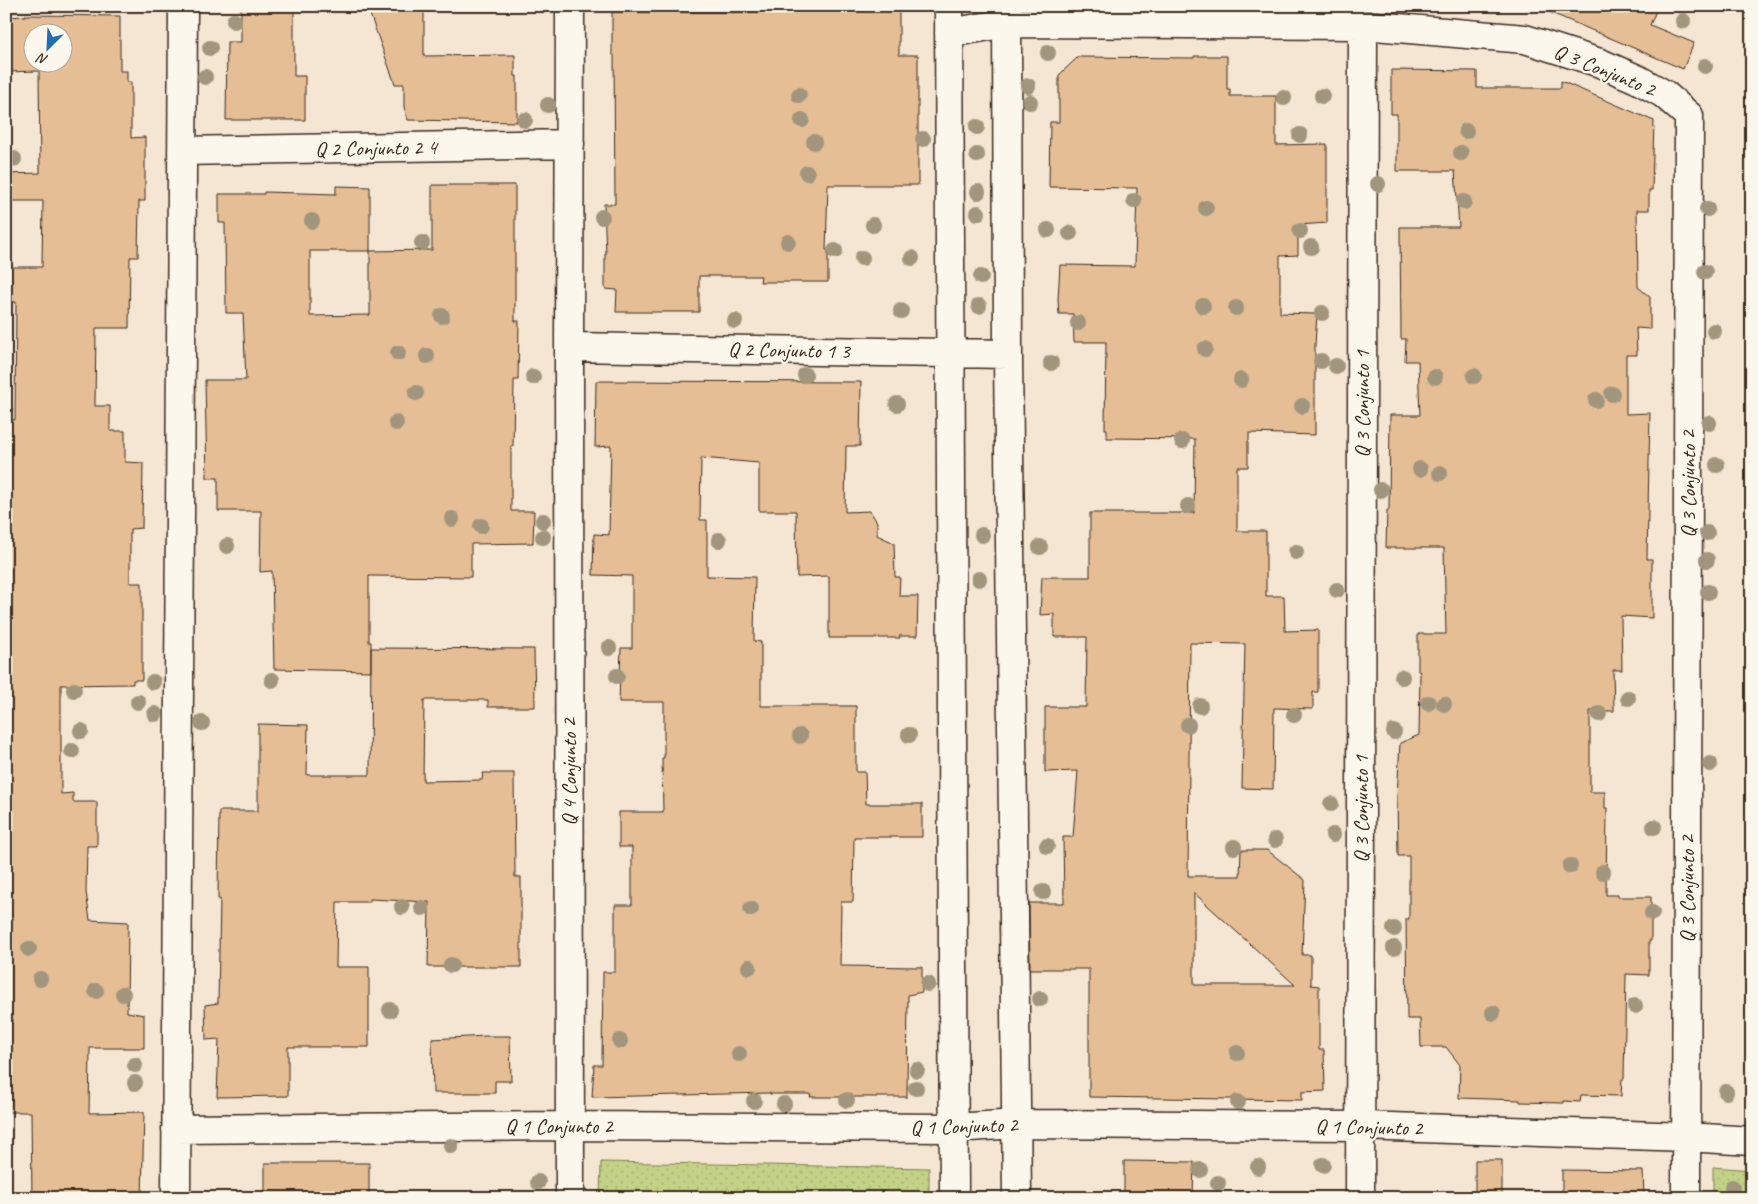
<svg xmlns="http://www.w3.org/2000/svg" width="1758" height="1204" font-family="Caveat,sans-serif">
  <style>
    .park { fill: url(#park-dots); stroke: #7e7e52 }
    .building { fill: #e5be96; stroke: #3b2a1e; fill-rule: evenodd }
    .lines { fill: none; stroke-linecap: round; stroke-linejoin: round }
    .street-casing { stroke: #3b2a1e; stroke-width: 31 }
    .street { stroke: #fbf7ec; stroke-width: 28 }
    .tree { fill: #a1967d }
    .labels { text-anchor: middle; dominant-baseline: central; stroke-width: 4.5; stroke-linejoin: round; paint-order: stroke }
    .street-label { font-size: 21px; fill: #3b2a1e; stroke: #fbf7ec }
  </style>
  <defs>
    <pattern id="park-dots" width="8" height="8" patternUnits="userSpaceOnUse" patternTransform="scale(1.25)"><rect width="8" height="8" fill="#c2d286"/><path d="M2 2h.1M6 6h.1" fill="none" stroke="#a8b473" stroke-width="1.8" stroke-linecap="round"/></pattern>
  </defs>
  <rect width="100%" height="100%" fill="#f4e6d2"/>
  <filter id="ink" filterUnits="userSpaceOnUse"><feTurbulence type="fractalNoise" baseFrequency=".02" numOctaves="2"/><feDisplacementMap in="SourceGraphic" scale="10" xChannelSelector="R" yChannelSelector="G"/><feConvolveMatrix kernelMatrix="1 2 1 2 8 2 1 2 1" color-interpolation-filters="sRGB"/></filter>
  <g filter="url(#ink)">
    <path class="park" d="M 601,1162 L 929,1168 L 929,1198 L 600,1198 Z
      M 1713,1167 L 1752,1170 L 1752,1198 L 1713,1198 Z"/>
    <path class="building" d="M 241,6 L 294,6 L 294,76 L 305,76 L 305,120 L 226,120 L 227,42 L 241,42 Z
      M 367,6 L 424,6 L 424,56 L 515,55 L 515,76 L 517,76 L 517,122 L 408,120 L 404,107 L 404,84 L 395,84 Z
      M 790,6 L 899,6 L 899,55 L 918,55 L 918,185 L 828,185 L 826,250 L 828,250 L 828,282 L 760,282 L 761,276 L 699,276 L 699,312 L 616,312 L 617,290 L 605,289 L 605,254 L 606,254 L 604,204 L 615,204 L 614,55 L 612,54 L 612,12 L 762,12 L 762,10 L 790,10 Z
      M 1535,6 L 1658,6 L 1650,25 L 1694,43 L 1683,69 Z
      M 25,15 L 120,16 L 120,71 L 127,71 L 127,82 L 131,82 L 131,138 L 145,137 L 145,201 L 139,201 L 138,257 L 130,257 L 129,328 L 96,328 L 95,406 L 110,406 L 110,431 L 125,431 L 125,462 L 143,463 L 142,528 L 130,529 L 130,583 L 142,583 L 142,680 L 133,680 L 133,684 L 61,685 L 61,794 L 73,793 L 73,802 L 97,802 L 97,846 L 87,846 L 86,892 L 90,920 L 128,922 L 127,1012 L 144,1015 L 144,1048 L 90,1048 L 89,1113 L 144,1112 L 142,1198 L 32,1198 L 31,1112 L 6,1112 L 6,419 L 15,420 L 16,302 L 6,302 L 6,267 L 42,267 L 43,201 L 6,201 L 6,174 L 40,173 L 39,71 L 6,72 L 6,17 L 25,16 ZM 32,32 L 62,32 L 62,62 L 32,62 Z
      M 1194,56 L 1227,56 L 1227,89 L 1230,89 L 1230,96 L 1276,96 L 1276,145 L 1327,144 L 1327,223 L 1298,225 L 1298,255 L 1280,256 L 1280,313 L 1317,314 L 1315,345 L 1315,435 L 1249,433 L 1249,441 L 1248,441 L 1248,467 L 1237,467 L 1237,531 L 1266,531 L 1266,596 L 1284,596 L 1285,631 L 1318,630 L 1318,692 L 1313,692 L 1313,709 L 1274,708 L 1273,789 L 1242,788 L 1245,644 L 1190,643 L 1188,876 L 1240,876 L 1241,850 L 1267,850 L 1305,880 L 1302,955 L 1311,955 L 1311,985 L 1319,986 L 1319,1050 L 1324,1050 L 1325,1091 L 1302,1092 L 1302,1100 L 1089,1097 L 1089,969 L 1030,969 L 1029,903 L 1064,903 L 1063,837 L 1073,837 L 1078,771 L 1045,772 L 1045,707 L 1086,707 L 1087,637 L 1054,637 L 1054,614 L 1040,615 L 1042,577 L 1090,577 L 1090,513 L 1194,513 L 1195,439 L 1107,438 L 1107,429 L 1105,429 L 1106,342 L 1074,342 L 1073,314 L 1059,314 L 1058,300 L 1060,265 L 1135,266 L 1137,188 L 1049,187 L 1050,122 L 1059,122 L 1059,75 L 1078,57 L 1194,58 ZM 1194,893 L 1283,974 L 1295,985 L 1194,985 Z
      M 1391,70 L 1477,71 L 1477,88 L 1561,88 L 1561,81 L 1654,121 L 1652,190 L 1649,190 L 1649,210 L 1637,210 L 1638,287 L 1650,297 L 1650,329 L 1636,328 L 1637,355 L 1626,355 L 1626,414 L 1650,413 L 1647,559 L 1652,559 L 1652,618 L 1621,616 L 1622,670 L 1613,670 L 1614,711 L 1590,711 L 1590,792 L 1605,792 L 1605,808 L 1607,808 L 1606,895 L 1618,895 L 1618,897 L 1651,897 L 1651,941 L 1649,941 L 1649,975 L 1626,974 L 1624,1079 L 1622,1079 L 1621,1096 L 1581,1095 L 1580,1102 L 1564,1101 L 1564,1103 L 1520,1102 L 1520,1100 L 1459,1098 L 1460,1065 L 1446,1047 L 1421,1047 L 1420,1019 L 1407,1019 L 1406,919 L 1409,919 L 1409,856 L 1398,856 L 1397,797 L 1400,743 L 1419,735 L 1420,672 L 1418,671 L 1418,634 L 1446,634 L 1444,548 L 1386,548 L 1387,510 L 1389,510 L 1390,415 L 1420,415 L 1418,361 L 1405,361 L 1406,339 L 1401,339 L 1400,227 L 1459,227 L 1455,171 L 1397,171 L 1397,114 L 1391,114 Z
      M 432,185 L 515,185 L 515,321 L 519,321 L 518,380 L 514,380 L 513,446 L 511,446 L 511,511 L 534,511 L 533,543 L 471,544 L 471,577 L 369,576 L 369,642 L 371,642 L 371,671 L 274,669 L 272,571 L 260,572 L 261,511 L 218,511 L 218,478 L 207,478 L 205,380 L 246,380 L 243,313 L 226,313 L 225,223 L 219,223 L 219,194 L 264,194 L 264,192 L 336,194 L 336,186 L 370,187 L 370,251 L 310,251 L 310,316 L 370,315 L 370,251 L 432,250 Z
      M 596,381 L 861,382 L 860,446 L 846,446 L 845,512 L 870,511 L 877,522 L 877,535 L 894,543 L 895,577 L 900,577 L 899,596 L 918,596 L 917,636 L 899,636 L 900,638 L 829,638 L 829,576 L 797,577 L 796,511 L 759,511 L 759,463 L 701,458 L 700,520 L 707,520 L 707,576 L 755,577 L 754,641 L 761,642 L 761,706 L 856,706 L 856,772 L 865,772 L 866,804 L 922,804 L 922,837 L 854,837 L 853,902 L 841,902 L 840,966 L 922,967 L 922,992 L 908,995 L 907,1097 L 810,1097 L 811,1094 L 770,1094 L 770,1093 L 592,1097 L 594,1065 L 602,1065 L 603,972 L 615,972 L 615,905 L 632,905 L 632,847 L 619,847 L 619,812 L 663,812 L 662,758 L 664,758 L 664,702 L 619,702 L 621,648 L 632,648 L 632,576 L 593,575 L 594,534 L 609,535 L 611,446 L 595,447 Z
      M 371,648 L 534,649 L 535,707 L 488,707 L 488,700 L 424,700 L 423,781 L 482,780 L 483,773 L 514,773 L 515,877 L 521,877 L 521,967 L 428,967 L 429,902 L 370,899 L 370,902 L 337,902 L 336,967 L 369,967 L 369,1047 L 288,1047 L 288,1096 L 217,1097 L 219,1039 L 206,1040 L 205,1005 L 218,1003 L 220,899 L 218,899 L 219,811 L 258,811 L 258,724 L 308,725 L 307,775 L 370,775 Z
      M 486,1036 L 510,1036 L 511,1081 L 495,1081 L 495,1093 L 433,1093 L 432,1039 Z
      M 1475,1160 L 1502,1160 L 1502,1198 L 1475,1198 Z
      M 1124,1161 L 1194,1162 L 1193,1198 L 1124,1198 Z
      M 265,1163 L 369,1163 L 369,1198 L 265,1198 Z
      M 1562,1170 L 1643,1171 L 1644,1198 L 1562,1198 Z"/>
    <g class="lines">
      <g class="street-casing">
        <path id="street" d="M 949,6 L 954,1198
          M 1007,6 L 1008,354 L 1017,1198
          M 1363,25 L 1525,39 L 1600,63 L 1637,79 L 1664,94 L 1689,116 L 1686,1198
          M 949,33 L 1007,23 L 1363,25 L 1360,1198
          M 182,151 L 570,144
          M 569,347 L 1008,354
          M 176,1129 L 570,1126 L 954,1128 L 1017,1124 L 1361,1126 L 1687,1137 L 1752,1141
          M 176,1198 L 183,6
          M 570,1198 L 569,347 L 570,6"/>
      </g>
      <use href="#street" class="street"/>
    </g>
    <g class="tree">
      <circle cx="234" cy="21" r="8"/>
      <circle cx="1683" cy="21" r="8"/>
      <circle cx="210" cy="48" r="8"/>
      <circle cx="1048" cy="53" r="8"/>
      <circle cx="1705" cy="66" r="8"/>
      <circle cx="205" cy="77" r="8"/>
      <circle cx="1028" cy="86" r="8"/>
      <circle cx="799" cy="95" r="8"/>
      <circle cx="1322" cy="96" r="8"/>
      <circle cx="1284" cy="98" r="8"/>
      <circle cx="1030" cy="102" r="8"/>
      <circle cx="548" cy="105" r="8"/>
      <circle cx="525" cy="120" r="8"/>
      <circle cx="802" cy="120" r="8"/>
      <circle cx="977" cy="127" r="8"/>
      <circle cx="1466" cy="131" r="8"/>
      <circle cx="1300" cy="135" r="8"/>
      <circle cx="923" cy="139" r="8"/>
      <circle cx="814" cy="142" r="8"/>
      <circle cx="1461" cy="153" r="8"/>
      <circle cx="977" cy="155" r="8"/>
      <circle cx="14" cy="159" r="8"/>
      <circle cx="807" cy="173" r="8"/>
      <circle cx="1378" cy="184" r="8"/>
      <circle cx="978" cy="192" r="8"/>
      <circle cx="1134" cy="201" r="8"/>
      <circle cx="1464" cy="202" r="8"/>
      <circle cx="1206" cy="208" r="8"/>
      <circle cx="1707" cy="209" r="8"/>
      <circle cx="978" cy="213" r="8"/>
      <circle cx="602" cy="217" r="8"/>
      <circle cx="312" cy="221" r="8"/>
      <circle cx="873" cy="225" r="8"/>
      <circle cx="1048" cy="230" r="8"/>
      <circle cx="1300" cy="231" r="8"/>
      <circle cx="1070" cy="233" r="8"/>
      <circle cx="788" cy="242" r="8"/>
      <circle cx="422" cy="243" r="8"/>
      <circle cx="1311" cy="247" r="8"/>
      <circle cx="835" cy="251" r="8"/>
      <circle cx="862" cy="258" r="8"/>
      <circle cx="912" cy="258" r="8"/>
      <circle cx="1705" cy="272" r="8"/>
      <circle cx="981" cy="277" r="8"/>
      <circle cx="979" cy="306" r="8"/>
      <circle cx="1203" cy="306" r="8"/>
      <circle cx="1236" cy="308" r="8"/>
      <circle cx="901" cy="311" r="8"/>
      <circle cx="1322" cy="313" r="8"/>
      <circle cx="442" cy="316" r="8"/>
      <circle cx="735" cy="321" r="8"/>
      <circle cx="1078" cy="323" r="8"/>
      <circle cx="1714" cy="331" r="8"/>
      <circle cx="1205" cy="349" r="8"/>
      <circle cx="398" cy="353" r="8"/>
      <circle cx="427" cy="356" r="8"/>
      <circle cx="1321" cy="361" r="8"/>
      <circle cx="1051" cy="363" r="8"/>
      <circle cx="1336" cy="366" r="8"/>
      <circle cx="805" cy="375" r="8"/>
      <circle cx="1474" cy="376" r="8"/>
      <circle cx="533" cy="377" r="8"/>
      <circle cx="1435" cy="377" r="8"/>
      <circle cx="1241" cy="380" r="8"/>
      <circle cx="416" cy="393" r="8"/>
      <circle cx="1612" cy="394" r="8"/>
      <circle cx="1596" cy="400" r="8"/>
      <circle cx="897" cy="404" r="8"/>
      <circle cx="1302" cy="406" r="8"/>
      <circle cx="396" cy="423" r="8"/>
      <circle cx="1709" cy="423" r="8"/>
      <circle cx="1182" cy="441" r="8"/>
      <circle cx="1717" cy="465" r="8"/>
      <circle cx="1420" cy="469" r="8"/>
      <circle cx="1440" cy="473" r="8"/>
      <circle cx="1381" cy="490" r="8"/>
      <circle cx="1188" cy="506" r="8"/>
      <circle cx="452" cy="519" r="8"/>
      <circle cx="543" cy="521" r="8"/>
      <circle cx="481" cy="526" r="8"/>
      <circle cx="1707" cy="533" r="8"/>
      <circle cx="982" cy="535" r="8"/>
      <circle cx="543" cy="537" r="8"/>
      <circle cx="719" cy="540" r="8"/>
      <circle cx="227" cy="546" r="8"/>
      <circle cx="1040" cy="547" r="8"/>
      <circle cx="1296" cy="552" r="8"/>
      <circle cx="1707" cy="560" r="8"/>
      <circle cx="979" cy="579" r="8"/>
      <circle cx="1337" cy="590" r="8"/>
      <circle cx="1708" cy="592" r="8"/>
      <circle cx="609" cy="648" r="8"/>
      <circle cx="617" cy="676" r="8"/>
      <circle cx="1402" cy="677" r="8"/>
      <circle cx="272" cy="680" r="8"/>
      <circle cx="153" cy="682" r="8"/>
      <circle cx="74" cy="690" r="8"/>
      <circle cx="1628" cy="698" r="8"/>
      <circle cx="138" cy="702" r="8"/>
      <circle cx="1428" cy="703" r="8"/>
      <circle cx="1444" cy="704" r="8"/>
      <circle cx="1200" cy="706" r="8"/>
      <circle cx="155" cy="714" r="8"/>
      <circle cx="1599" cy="714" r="8"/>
      <circle cx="1294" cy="715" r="8"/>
      <circle cx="202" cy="723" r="8"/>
      <circle cx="1188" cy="725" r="8"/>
      <circle cx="81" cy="731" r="8"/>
      <circle cx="1394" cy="732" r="8"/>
      <circle cx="909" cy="735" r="8"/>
      <circle cx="800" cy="736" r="8"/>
      <circle cx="72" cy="751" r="8"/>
      <circle cx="1710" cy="764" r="8"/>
      <circle cx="1331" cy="804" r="8"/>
      <circle cx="1654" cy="827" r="8"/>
      <circle cx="1333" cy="835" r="8"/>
      <circle cx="1275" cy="840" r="8"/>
      <circle cx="1047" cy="846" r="8"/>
      <circle cx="1234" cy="847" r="8"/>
      <circle cx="1570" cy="866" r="8"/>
      <circle cx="1603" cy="872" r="8"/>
      <circle cx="1043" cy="892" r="8"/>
      <circle cx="402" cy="907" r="8"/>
      <circle cx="422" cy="908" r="8"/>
      <circle cx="751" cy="909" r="8"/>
      <circle cx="1652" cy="913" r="8"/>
      <circle cx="1394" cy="929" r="8"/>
      <circle cx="1394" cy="948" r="8"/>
      <circle cx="29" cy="949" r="8"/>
      <circle cx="451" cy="965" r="8"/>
      <circle cx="749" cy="967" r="8"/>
      <circle cx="40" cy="979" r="8"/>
      <circle cx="928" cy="984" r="8"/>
      <circle cx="96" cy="991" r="8"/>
      <circle cx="123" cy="994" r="8"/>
      <circle cx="1040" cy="999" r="8"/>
      <circle cx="1635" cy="1006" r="8"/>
      <circle cx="390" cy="1010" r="8"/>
      <circle cx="1493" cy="1013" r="8"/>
      <circle cx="620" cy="1041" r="8"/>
      <circle cx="1237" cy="1053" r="8"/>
      <circle cx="739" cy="1054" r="8"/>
      <circle cx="135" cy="1065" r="8"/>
      <circle cx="917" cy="1070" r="8"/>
      <circle cx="135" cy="1083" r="8"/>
      <circle cx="916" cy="1088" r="8"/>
      <circle cx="1726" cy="1092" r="8"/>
      <circle cx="847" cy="1100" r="8"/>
      <circle cx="754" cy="1101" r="8"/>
      <circle cx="1238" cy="1102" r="8"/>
      <circle cx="784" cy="1104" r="8"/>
      <circle cx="451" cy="1146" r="8"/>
      <circle cx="1323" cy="1165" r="8"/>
      <circle cx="1258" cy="1167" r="8"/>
      <circle cx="1200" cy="1170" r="8"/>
      <circle cx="538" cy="1182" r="8"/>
      <circle cx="1218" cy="1183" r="8"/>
      <circle cx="1732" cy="1187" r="8"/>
    </g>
  </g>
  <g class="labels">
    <g class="street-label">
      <text transform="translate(1605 70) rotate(22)">Q 3 Conjunto 2</text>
      <text transform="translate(376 148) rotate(-1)">Q 2 Conjunto 2 4</text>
      <text transform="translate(789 350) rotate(1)">Q 2 Conjunto 1 3</text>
      <text transform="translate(1362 404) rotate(-90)">Q 3 Conjunto 1</text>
      <text transform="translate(1688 484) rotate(-90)">Q 3 Conjunto 2</text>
      <text transform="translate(569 772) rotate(-90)">Q 4 Conjunto 2</text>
      <text transform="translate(1361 809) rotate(-90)">Q 3 Conjunto 1</text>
      <text transform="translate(1687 889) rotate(-90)">Q 3 Conjunto 2</text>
      <text x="559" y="1126">Q 1 Conjunto 2</text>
      <text transform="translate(964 1126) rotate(-2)">Q 1 Conjunto 2</text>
      <text transform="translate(1369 1127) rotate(1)">Q 1 Conjunto 2</text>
    </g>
  </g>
  <rect width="1758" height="1204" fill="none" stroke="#fbf7ec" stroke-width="25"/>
  <rect x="12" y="12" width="1733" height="1179" fill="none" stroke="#3b2a1e" stroke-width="2" filter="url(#ink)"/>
  <g transform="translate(48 48) rotate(204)"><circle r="24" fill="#fbf7ec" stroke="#aea59a"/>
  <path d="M0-4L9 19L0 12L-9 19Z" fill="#1f6fb2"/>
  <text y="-8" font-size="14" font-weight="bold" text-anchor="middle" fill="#3b2a1e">N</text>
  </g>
</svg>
